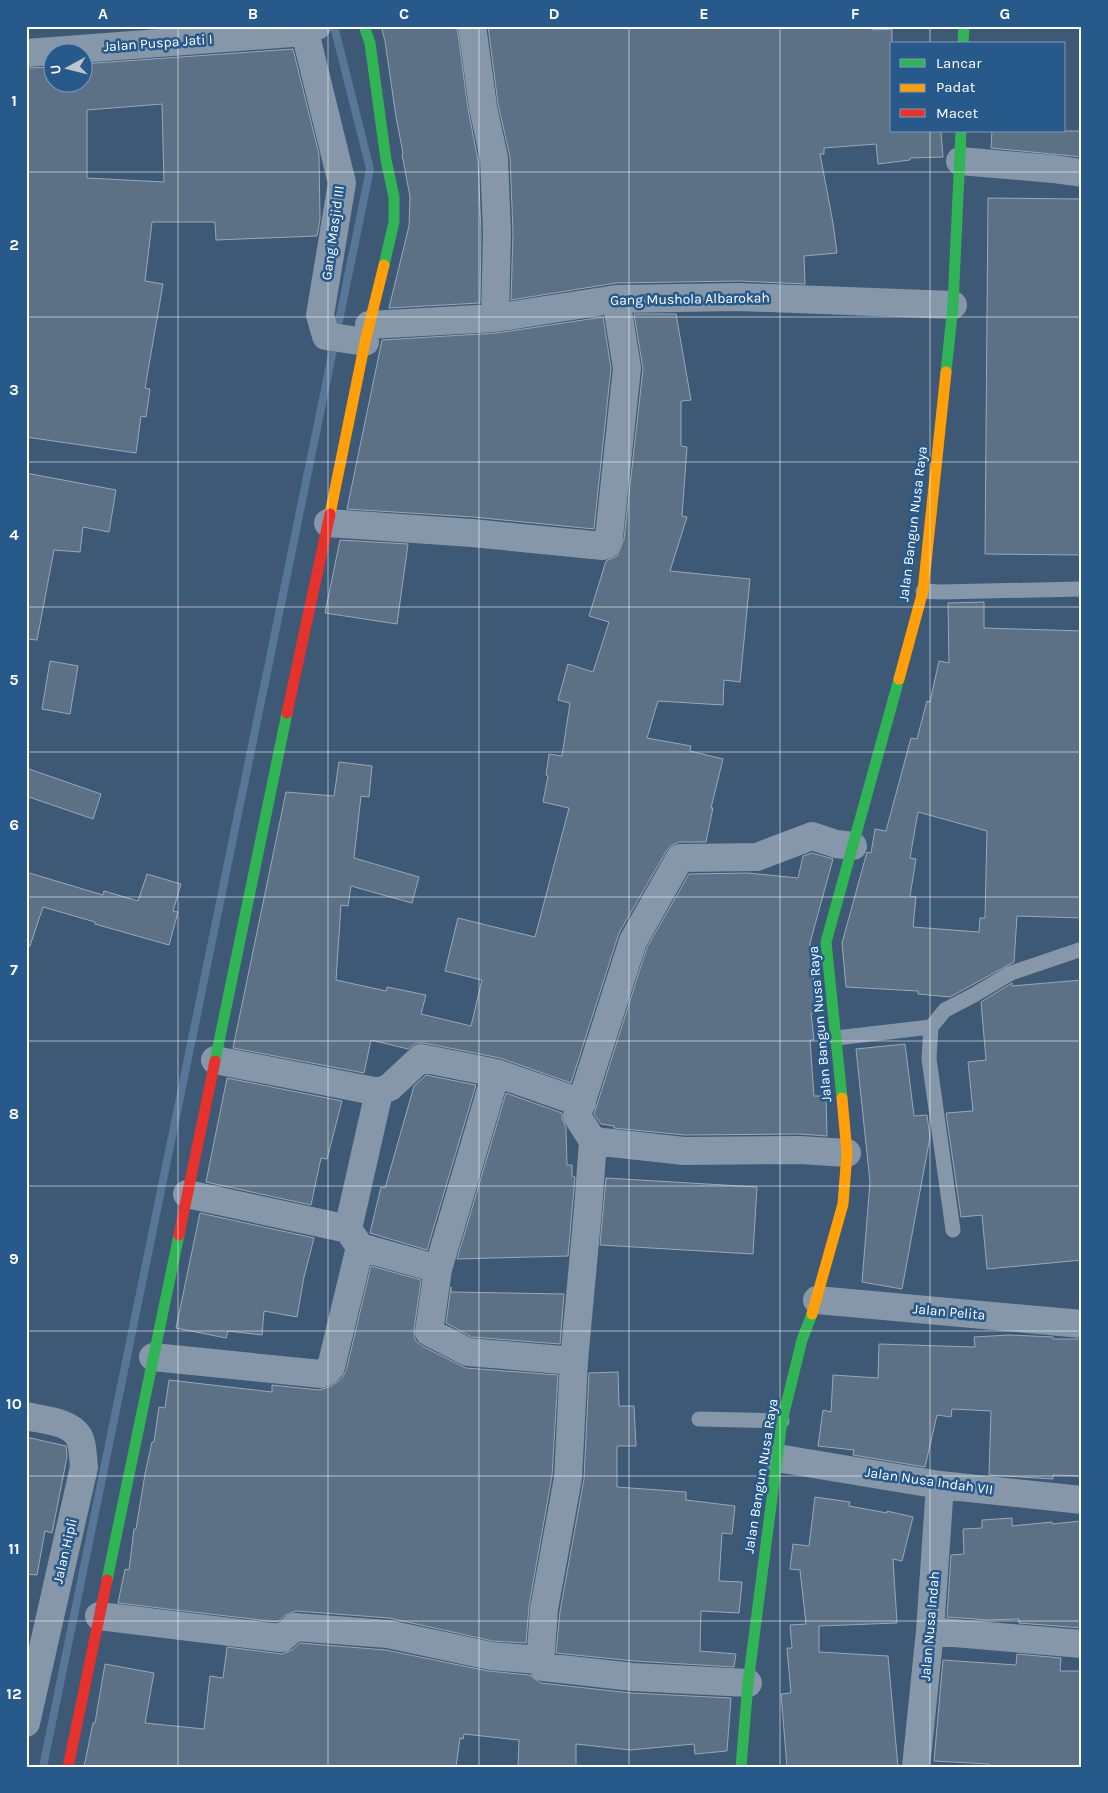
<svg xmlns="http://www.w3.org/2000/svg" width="1108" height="1793" font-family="Karla,sans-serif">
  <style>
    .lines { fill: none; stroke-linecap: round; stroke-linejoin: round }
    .stream { stroke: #577698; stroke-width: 8 }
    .building { fill: #5c7186; stroke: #99a8b8; fill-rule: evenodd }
    .lane { stroke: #8597a8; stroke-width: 15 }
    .street { stroke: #8597a8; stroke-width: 28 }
    .fast { stroke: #30b455; stroke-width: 11 }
    .slow { stroke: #ff9f0a; stroke-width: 11 }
    .jam { stroke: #e5322d; stroke-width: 11 }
    .grid { fill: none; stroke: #fff; stroke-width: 1; stroke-opacity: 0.55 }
    .labels { text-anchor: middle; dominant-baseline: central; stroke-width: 5; stroke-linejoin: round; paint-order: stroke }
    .street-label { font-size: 14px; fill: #fff; stroke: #28598b }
    .neatline { fill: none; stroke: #fff; stroke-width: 2 }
    .grid-label { font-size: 16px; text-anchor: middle; font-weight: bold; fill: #fff }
  </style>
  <rect width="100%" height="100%" fill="#3e5975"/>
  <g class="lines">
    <path class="stream" d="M 43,1767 L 370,169 L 334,26"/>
  </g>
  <path class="building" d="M 381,26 L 457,26 L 468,109 L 478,160 L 481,233 L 480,303 L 389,308 L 409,226 L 410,197 L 402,154 L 403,153 L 396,117 L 385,41 Z
    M 488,26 L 872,26 L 873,30 L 892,29 L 892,131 L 941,131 L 943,157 L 910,158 L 910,160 L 878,164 L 876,144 L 824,148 L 824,154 L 820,154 L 833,223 L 837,253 L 804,256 L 805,284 L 739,281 L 616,283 L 511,300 L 513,233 L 510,157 L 498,104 Z
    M 293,49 L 319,154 L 320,219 L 317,236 L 216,240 L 215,222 L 152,222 L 145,281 L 163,284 L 145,388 L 150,389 L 146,417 L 141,416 L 136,453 L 26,437 L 26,68 L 52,67 L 52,82 L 82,82 L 82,64 ZM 162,104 L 164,182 L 87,178 L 87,110 Z
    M 992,131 L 1082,131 L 1082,157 L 991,148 Z
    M 988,198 L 1082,199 L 1082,555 L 985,554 Z
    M 634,314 L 676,314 L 691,400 L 681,401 L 681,446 L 687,447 L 682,516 L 687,517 L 670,571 L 750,579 L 740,682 L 724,680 L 723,705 L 658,701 L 647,738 L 691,746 L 690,751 L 723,759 L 711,808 L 713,808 L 706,842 L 679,842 L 672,845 L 667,850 L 619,933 L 571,1083 L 500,1058 L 424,1043 L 416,1043 L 408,1049 L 371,1040 L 364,1073 L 233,1048 L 286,792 L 334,796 L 339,762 L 372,766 L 369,797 L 361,796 L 354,858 L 419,877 L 412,903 L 351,886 L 348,906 L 341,905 L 336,980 L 386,991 L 387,987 L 426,995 L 421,1014 L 471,1026 L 482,980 L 445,971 L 458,918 L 535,937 L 569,808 L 543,802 L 548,776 L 546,775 L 549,754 L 562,756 L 570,703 L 558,700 L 568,664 L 593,672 L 609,622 L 589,616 L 606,561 L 617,556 L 624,539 L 643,369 Z
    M 603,317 L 611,368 L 594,529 L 473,517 L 347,509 L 382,340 L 497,333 Z
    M 26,473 L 116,490 L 109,532 L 83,527 L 80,552 L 54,550 L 37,640 L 26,639 Z
    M 340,540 L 408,544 L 397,624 L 325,613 Z
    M 984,602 L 984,628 L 1082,631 L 1082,918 L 1017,916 L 1014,962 L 950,997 L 918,994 L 918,991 L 846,987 L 842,943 L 867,852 L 871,853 L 875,829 L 886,831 L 911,738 L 917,739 L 927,701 L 930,702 L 939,661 L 949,663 L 948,603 ZM 918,812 L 987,831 L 985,918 L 980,918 L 979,932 L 913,927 L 916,897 L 910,896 L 916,859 L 910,858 Z
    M 50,661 L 78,666 L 70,714 L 42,709 Z
    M 26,768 L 101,794 L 93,819 L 26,796 Z
    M 812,853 L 833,859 L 810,943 L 817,1013 L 811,1013 L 814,1040 L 810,1040 L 814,1096 L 826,1096 L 827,1136 L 800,1134 L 685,1135 L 614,1128 L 614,1126 L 601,1124 L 594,1114 L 647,947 L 689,874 L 748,873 L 798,878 L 803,856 Z
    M 26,872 L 103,895 L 104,891 L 138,901 L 147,874 L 181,884 L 173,911 L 178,912 L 169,945 L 95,924 L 95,922 L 43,907 L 30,946 L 26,946 Z
    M 1082,980 L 1082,1260 L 987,1269 L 982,1215 L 961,1217 L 946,1113 L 973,1111 L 968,1062 L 986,1060 L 981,1002 L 1012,983 L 1012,986 Z
    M 905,1044 L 914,1116 L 927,1115 L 930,1137 L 902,1289 L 862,1282 L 870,1182 L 856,1049 Z
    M 426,1075 L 476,1085 L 427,1250 L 370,1233 L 381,1187 L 385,1188 L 414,1086 Z
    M 227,1078 L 342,1101 L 327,1159 L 321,1158 L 311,1205 L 206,1182 Z
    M 506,1093 L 562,1113 L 562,1118 L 566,1128 L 567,1165 L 572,1165 L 572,1176 L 575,1177 L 568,1256 L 457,1259 Z
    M 606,1178 L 757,1187 L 753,1254 L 600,1245 Z
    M 200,1213 L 314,1238 L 304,1277 L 297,1317 L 264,1311 L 262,1335 L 228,1331 L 226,1338 L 176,1328 Z
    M 371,1266 L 421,1280 L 414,1330 L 415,1340 L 422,1346 L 466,1368 L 558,1375 L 552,1476 L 529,1606 L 526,1643 L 493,1641 L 389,1618 L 296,1611 L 286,1615 L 277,1622 L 118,1603 L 125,1569 L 129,1570 L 134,1529 L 136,1529 L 145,1474 L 152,1442 L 154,1442 L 159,1407 L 165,1408 L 169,1380 L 272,1392 L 272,1385 L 319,1390 L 332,1386 L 342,1378 L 346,1371 Z
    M 451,1287 L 451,1292 L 564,1294 L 560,1344 L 472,1337 L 446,1323 Z
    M 1009,1335 L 1053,1337 L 1053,1339 L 1082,1339 L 1082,1476 L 1053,1475 L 1053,1479 L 989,1475 L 991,1411 L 952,1409 L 951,1417 L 937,1415 L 925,1467 L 853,1455 L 854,1450 L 818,1446 L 823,1410 L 831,1412 L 833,1375 L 878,1378 L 879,1344 L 975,1347 L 974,1337 Z
    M 618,1372 L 619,1406 L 634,1406 L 636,1446 L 617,1446 L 617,1487 L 686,1492 L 686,1500 L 735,1506 L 732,1534 L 722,1533 L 719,1581 L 742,1582 L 739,1613 L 701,1611 L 700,1651 L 736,1654 L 734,1667 L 634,1661 L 556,1653 L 560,1611 L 584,1479 L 589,1373 Z
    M 26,1437 L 66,1446 L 67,1457 L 52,1533 L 45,1531 L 37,1575 L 26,1574 Z
    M 815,1497 L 850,1502 L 849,1506 L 887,1513 L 887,1511 L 913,1517 L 902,1561 L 893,1559 L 897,1623 L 819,1626 L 819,1652 L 888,1656 L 898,1767 L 787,1767 L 781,1694 L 791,1693 L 787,1648 L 792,1648 L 790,1625 L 806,1624 L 800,1570 L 790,1569 L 793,1544 L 809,1546 Z
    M 1012,1518 L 1012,1526 L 1052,1522 L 1052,1524 L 1082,1521 L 1082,1628 L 1019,1623 L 1019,1619 L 988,1620 L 947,1617 L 951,1555 L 964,1554 L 963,1529 L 982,1528 L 982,1520 Z
    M 300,1643 L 386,1650 L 488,1671 L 529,1675 L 541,1683 L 631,1693 L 731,1698 L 727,1751 L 695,1754 L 694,1744 L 630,1750 L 576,1744 L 576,1767 L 518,1767 L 519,1740 L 464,1734 L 463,1739 L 460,1738 L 456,1767 L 84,1767 L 93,1723 L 95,1723 L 105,1664 L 154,1673 L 145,1723 L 204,1729 L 210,1676 L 223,1678 L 227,1647 L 282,1654 L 292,1650 Z
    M 1017,1654 L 1061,1658 L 1060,1671 L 1082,1671 L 1082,1767 L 988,1767 L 989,1764 L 934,1761 L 943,1660 L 1016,1665 Z"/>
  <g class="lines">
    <path class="lane" d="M 923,591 L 940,592 L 1082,589
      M 836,1038 L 931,1027
      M 953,1230 L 929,1059 L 931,1027 L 945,1010 L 974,995 L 1011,973 L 1082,949
      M 699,1419 L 782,1421"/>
    <path class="street" d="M 472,26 L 483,107 L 494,158 L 497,233 L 495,318
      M 305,32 L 342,183 L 320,315 L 326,336 L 365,342
      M 26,53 L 305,32 L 317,26
      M 960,161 L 1053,169 L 1082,173
      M 369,325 L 495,318 L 616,299 L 739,297 L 953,305
      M 328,523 L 472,533 L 603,546 L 606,545 L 609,537 L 627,368 L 616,299
      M 215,1060 L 379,1092 L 390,1087 L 421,1058 L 496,1073 L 582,1103
      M 593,1141 L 684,1151 L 800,1150 L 847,1153
      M 187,1194 L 348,1229 L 360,1247 L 438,1269 L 429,1332 L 468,1352 L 574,1361
      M 348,1229 L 379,1092
      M 438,1269 L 496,1073
      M 817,1300 L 1082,1324
      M 153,1357 L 321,1374 L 326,1372 L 331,1367 L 360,1247
      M 26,1416 C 43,1420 72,1421 80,1439 C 83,1447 83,1459 84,1467 L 26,1723
      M 777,1458 L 940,1485 L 1082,1500
      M 99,1616 L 280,1638 L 282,1638 L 295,1627 L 388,1634 L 491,1656 L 539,1660
      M 930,1631 L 1082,1644
      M 748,1683 L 633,1677 L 543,1667 L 540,1664 L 544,1609 L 568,1478 L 574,1361 L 588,1209 L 593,1141 L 577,1116 L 633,941 L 680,858 L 757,857 L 812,836 L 836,844 L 853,846
      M 916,1767 L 930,1631 L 940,1485"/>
    <path class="fast" d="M 364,26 L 370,43 L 386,160 L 394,197 L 394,222 L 384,265
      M 963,44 L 964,26
      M 946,372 L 953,305 L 961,131
      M 215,1061 L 287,713
      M 842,1098 L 826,942 L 899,679
      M 107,1580 L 179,1235
      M 741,1767 L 748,1683 L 782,1421 L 802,1340 L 812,1314"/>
    <path class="slow" d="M 330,514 L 365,342 L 384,265
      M 899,679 L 923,591 L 946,372
      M 812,1314 L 843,1204 L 847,1153 L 842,1098"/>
    <path class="jam" d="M 287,713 L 330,514
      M 179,1235 L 215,1061
      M 68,1767 L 107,1580"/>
  </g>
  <path class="grid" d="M 178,26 L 178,1767M 328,26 L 328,1767M 479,26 L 479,1767M 629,26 L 629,1767M 780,26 L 780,1767M 930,26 L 930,44M 930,131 L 930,1767M 26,172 L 1082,172M 26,317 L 1082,317M 26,462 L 1082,462M 26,607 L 1082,607M 26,752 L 1082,752M 26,897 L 1082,897M 26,1041 L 1082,1041M 26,1186 L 1082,1186M 26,1331 L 1082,1331M 26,1476 L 1082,1476M 26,1621 L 1082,1621"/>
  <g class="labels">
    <g class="street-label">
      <text transform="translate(158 43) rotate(-4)">Jalan Puspa Jati I</text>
      <text transform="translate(333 233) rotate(-82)">Gang Masjid III</text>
      <text transform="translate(690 299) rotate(-1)">Gang Mushola Albarokah</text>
      <text transform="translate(913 524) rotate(-83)">Jalan Bangun Nusa Raya</text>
      <text transform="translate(820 1024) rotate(-95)">Jalan Bangun Nusa Raya</text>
      <text transform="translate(949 1312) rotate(5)">Jalan Pelita</text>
      <text transform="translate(761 1476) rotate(-81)">Jalan Bangun Nusa Raya</text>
      <text transform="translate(929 1481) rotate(8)">Jalan Nusa Indah VII</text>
      <text transform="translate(65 1551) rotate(-77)">Jalan Hipli</text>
      <text transform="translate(930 1626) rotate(-85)">Jalan Nusa Indah</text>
    </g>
  </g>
  <rect width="1108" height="1793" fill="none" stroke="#28598b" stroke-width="55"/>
  <rect x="890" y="42" width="175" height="90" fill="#28598b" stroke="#7e9bb9"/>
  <rect x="900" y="59" width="25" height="8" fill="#30b455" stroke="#7e9bb9"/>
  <text x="936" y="68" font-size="15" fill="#ffffff">Lancar</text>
  <rect x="900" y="84" width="25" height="8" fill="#ff9f0a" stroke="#7e9bb9"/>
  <text x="936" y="92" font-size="15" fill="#ffffff">Padat</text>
  <rect x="900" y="109" width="25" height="8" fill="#e5322d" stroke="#7e9bb9"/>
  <text x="936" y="118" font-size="15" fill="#ffffff">Macet</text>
  <g transform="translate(68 68) rotate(263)"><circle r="24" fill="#28598b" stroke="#7e9bb9"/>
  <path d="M0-4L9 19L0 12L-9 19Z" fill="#bbc5cf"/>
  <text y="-8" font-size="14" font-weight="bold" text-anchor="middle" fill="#ffffff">U</text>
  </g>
  <rect x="28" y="28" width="1052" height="1738" class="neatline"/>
  <g class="grid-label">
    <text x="103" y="19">A</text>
    <text x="253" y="19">B</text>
    <text x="404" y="19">C</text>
    <text x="554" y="19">D</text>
    <text x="704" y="19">E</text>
    <text x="855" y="19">F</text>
    <text x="1005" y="19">G</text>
    <text x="14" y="106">1</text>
    <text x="14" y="250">2</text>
    <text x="14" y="395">3</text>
    <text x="14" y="540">4</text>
    <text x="14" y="685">5</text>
    <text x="14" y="830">6</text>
    <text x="14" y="975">7</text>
    <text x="14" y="1119">8</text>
    <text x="14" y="1264">9</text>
    <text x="14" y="1409">10</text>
    <text x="14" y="1554">11</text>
    <text x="14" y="1699">12</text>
  </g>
</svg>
